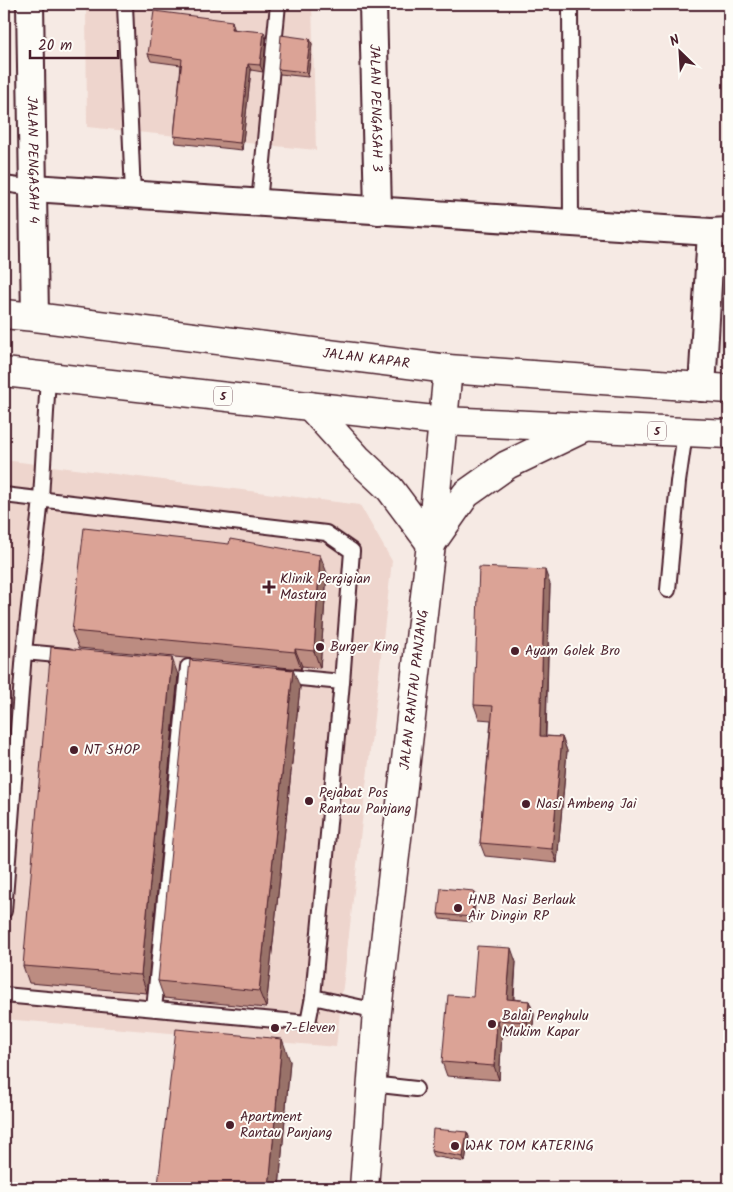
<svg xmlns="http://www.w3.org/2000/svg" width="733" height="1192" font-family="Kalam,sans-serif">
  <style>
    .built { fill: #eed5cd }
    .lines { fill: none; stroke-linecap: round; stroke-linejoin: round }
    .service-casing { stroke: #4a1f2b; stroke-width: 18 }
    .minor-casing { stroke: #4a1f2b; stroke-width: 30 }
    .tertiary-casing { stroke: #4a1f2b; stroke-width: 31 }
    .trunk-casing { stroke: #4a1f2b; stroke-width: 31 }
    .service { stroke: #fdfcf7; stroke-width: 14 }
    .minor { stroke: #fdfcf7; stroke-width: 26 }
    .tertiary { stroke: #fdfcf7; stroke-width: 28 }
    .trunk { stroke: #fdfcf7; stroke-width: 28 }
    .wall { fill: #bc8c81; stroke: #4a1f2b }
    .shaded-wall { fill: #997269; stroke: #4a1f2b }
    .building { fill: #dba396; stroke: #4a1f2b }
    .poi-dot { fill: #4a1f2b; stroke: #fdfcf7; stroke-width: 2 }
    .labels { text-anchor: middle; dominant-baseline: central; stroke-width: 4; stroke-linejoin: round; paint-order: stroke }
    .shield { fill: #fdfcf7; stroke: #806168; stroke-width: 1 }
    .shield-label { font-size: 12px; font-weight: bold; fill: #4a1f2b }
    .street-label { font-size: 14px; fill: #4a1f2b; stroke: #fdfcf7 }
    .poi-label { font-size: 14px; fill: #4a1f2b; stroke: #fdfcf7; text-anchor: start }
  </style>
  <rect width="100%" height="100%" fill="#f6eae4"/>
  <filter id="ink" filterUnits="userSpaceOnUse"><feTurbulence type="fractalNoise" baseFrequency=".02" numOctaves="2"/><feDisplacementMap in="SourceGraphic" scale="10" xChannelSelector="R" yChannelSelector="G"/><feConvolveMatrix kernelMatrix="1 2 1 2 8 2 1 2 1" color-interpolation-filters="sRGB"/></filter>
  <g filter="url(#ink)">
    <path class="built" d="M 86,4 L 312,4 L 316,150 L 87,127 Z
      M 4,460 L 360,505 L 392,561 L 336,1047 L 4,1019 Z"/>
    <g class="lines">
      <g class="service-casing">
        <path id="service" d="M 126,4 L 125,5 L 133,194
          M 570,4 L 571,223
          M 4,184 L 33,188
          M 259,203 L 278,4
          M 4,495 L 326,533 L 352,551 L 342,682 L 313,997 L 308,1023 L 4,995
          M 668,590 L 678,482 L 685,433
          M 24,652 L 68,656
          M 279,676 L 342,682
          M 4,911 L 24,652 L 41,499 L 48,377
          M 313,997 L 377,1011
          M 154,1009 L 188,667
          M 371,1084 L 416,1089"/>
      </g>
      <g class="minor-casing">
        <g id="minor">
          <path id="s1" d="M 30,4 L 35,317"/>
          <path id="s2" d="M 373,4 L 378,211"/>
          <path d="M 33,188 L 711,232"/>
          <path d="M 702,388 L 711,232 L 729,231"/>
        </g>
      </g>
      <g class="tertiary-casing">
        <g id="tertiary">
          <path id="s3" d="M 364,1188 L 377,1011 L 431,544 L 448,369"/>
        </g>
      </g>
      <g class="trunk-casing">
        <g id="trunk">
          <path id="s4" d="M 4,314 L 35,317 L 448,369 L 729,389"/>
          <path d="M 4,372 L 443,421 L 729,434"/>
          <path d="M 310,406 L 357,458 L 390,489 L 431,544 L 466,494 L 507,465 L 580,430"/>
        </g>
      </g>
      <use href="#service" class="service"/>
      <use href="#minor" class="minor"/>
      <use href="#tertiary" class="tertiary"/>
      <use href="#trunk" class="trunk"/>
    </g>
    <path class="wall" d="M 234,28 L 234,29 L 266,39 L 263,72 L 251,70 L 242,150 L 176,143 L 174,136 L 181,65 L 151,61 L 148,54 Z
      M 310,39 L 312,44 L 308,77 L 280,74 L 278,69 Z
      M 327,573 L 320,668 L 302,666 L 301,669 L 79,648 L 72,631 Z
      M 550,584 L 546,736 L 562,737 L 567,751 L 557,863 L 485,856 L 480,843 L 491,720 L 479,719 L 474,705 Z
      M 178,675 L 147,993 L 29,983 L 23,966 Z
      M 300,687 L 266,1008 L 164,998 L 158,981 Z
      M 474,891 L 476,896 L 473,922 L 440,919 L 438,914 Z
      M 516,962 L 514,999 L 529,1001 L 534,1014 L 532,1036 L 502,1034 L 499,1080 L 447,1076 L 442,1062 L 473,997 Z
      M 290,1061 L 279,1188 L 160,1188 L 158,1185 Z
      M 467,1132 L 469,1137 L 465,1162 L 433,1156 L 431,1151 Z"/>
    <path class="shaded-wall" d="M 232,21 L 234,28 L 233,35 L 231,29 Z
      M 264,32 L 266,39 L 263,72 L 260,65 Z
      M 310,39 L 312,44 L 308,77 L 306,72 Z
      M 248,64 L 251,70 L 242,150 L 240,143 Z
      M 320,555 L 327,573 L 320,668 L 314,651 Z
      M 545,570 L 550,584 L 545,749 L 540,736 Z
      M 295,649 L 302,666 L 301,669 L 295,652 Z
      M 172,658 L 178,675 L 147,993 L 141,975 Z
      M 293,670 L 300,687 L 266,1008 L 259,991 Z
      M 562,737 L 567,751 L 557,863 L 552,849 Z
      M 474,891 L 476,896 L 473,922 L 472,917 Z
      M 511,948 L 516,962 L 512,1013 L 507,999 Z
      M 529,1001 L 534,1014 L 532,1036 L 527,1022 Z
      M 497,1020 L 502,1034 L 499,1080 L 494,1066 Z
      M 282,1039 L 290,1061 L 279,1188 L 269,1188 Z
      M 467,1132 L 469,1137 L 465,1162 L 463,1157 Z"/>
    <path class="building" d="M 154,11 L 232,21 L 231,29 L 264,32 L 260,65 L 248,64 L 240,143 L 174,136 L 182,59 L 148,54 Z
      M 281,35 L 310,39 L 306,72 L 278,69 Z
      M 84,528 L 229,544 L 230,539 L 320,555 L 314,651 L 295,649 L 295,652 L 72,631 Z
      M 479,567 L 545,570 L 540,736 L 562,737 L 552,849 L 480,843 L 493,706 L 474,705 Z
      M 51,647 L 172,658 L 141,975 L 23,966 Z
      M 190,660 L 293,670 L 259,991 L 158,981 Z
      M 441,888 L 474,891 L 472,917 L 438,914 Z
      M 477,946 L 511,948 L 507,999 L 529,1001 L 527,1022 L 497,1020 L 494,1066 L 442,1062 L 448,995 L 473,997 Z
      M 176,1029 L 282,1039 L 269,1188 L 190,1188 L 158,1185 Z
      M 433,1129 L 467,1132 L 463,1157 L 431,1151 Z"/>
  </g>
  <g class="poi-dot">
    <path d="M266.5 579.5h5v5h5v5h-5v5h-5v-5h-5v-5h5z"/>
    <circle cx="320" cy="647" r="5"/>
    <circle cx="515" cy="651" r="5"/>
    <circle cx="74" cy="750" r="5"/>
    <circle cx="309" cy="801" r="5"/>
    <circle cx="526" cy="804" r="5"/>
    <circle cx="458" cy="908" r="5"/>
    <circle cx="492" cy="1024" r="5"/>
    <circle cx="275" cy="1028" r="5"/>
    <circle cx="230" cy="1125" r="5"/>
    <circle cx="455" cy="1146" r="5"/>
  </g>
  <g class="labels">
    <g class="shield">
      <rect x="214" y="386.5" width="18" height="19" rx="4"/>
      <rect x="648" y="421.5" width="18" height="19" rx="4"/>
    </g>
    <g class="shield-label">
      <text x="223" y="396">5</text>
      <text x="657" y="431">5</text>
    </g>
    <g class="street-label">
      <text stroke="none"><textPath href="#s2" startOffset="104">JALAN PENGASAH 3</textPath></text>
      <text stroke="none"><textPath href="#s1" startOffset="156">JALAN PENGASAH 4</textPath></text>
      <text stroke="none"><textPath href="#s4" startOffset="365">JALAN KAPAR</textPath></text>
      <text stroke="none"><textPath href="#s3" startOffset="501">JALAN RANTAU PANJANG</textPath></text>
    </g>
    <g class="poi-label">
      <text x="280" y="579">Klinik Pergigian<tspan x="280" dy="16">Mastura</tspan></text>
      <text x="330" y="647">Burger King</text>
      <text x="525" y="651">Ayam Golek Bro</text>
      <text x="84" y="750">NT SHOP</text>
      <text x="319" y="793">Pejabat Pos<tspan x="319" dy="16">Rantau Panjang</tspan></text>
      <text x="536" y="804">Nasi Ambeng Jai</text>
      <text x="468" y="900">HNB Nasi Berlauk<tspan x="468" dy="16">Air Dingin RP</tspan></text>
      <text x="502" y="1016">Balai Penghulu<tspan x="502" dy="16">Mukim Kapar</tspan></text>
      <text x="285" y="1028">7-Eleven</text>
      <text x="240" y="1117">Apartment<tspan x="240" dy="16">Rantau Panjang</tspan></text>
      <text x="465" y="1146">WAK TOM KATERING</text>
    </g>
  </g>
  <rect width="733" height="1192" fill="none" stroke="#fdfcf7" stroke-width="20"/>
  <rect x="10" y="10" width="713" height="1172" fill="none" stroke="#4a1f2b" stroke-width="2" filter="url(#ink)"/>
  <g transform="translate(680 52) rotate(335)" stroke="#fdfcf7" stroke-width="4" paint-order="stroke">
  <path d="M0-4L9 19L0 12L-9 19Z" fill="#4a1f2b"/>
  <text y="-8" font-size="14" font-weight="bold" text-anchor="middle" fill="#4a1f2b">N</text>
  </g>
  <path d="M30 50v8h88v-8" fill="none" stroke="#4a1f2b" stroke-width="2.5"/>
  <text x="38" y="50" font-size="15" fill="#4a1f2b" stroke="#fdfcf7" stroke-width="4" paint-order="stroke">20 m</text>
</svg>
